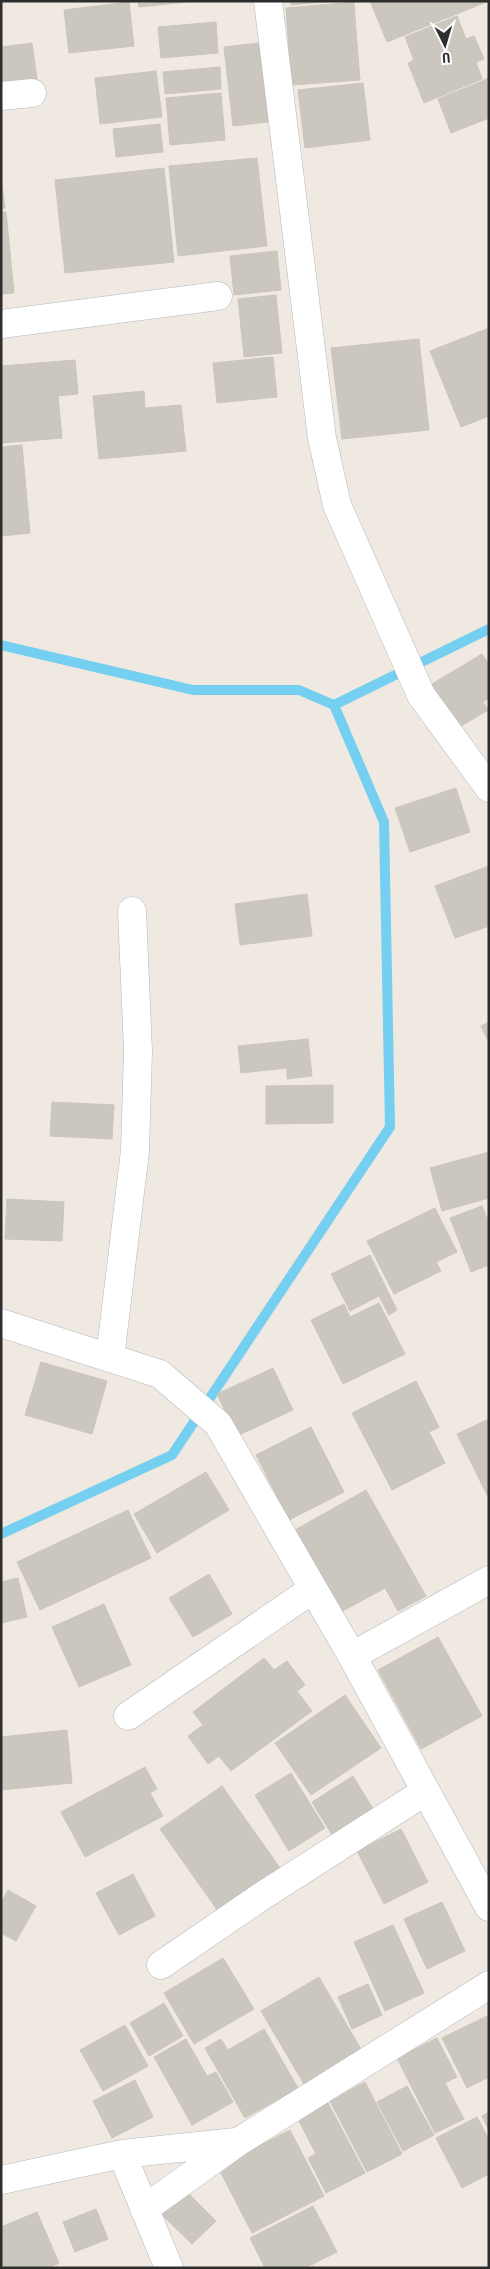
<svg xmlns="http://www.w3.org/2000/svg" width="490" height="2269" font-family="'Roboto Condensed',sans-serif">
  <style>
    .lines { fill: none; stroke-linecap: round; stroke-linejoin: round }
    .stream { stroke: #75cff0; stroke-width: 10 }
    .building { fill: #cbc7bf; stroke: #cbc5ba }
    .minor-casing { stroke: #b4b7c1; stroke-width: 29 }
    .minor { stroke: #fff; stroke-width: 28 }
  </style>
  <rect width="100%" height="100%" fill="#efe9e1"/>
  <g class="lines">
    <path class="stream" d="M 1,645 L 193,690 L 299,690 L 334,705 L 489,629
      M 1,1534 L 172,1455 L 390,1127 L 384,822 L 334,705"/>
  </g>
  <path class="building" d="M 138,1 L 196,1 L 139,7 Z
    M 291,1 L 336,1 L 291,5 Z
    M 370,1 L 489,1 L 387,42 Z
    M 129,2 L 134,46 L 69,53 L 64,10 Z
    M 354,2 L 356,31 L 288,36 L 286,8 Z
    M 457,16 L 466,39 L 474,36 L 484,59 L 476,62 L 482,79 L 424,103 L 408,63 L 414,60 L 405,37 Z
    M 216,22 L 218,53 L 161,58 L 158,27 Z
    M 356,31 L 360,80 L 292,85 L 288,36 Z
    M 1,42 L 2,47 L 32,43 L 38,86 L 1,91 Z
    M 259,43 L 268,122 L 233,126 L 224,47 Z
    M 220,67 L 221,89 L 165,94 L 163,72 Z
    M 156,71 L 162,117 L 100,124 L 95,78 Z
    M 489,78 L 489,118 L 451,133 L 438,99 Z
    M 363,83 L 370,140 L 305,148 L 298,90 Z
    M 221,93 L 225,140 L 170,145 L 166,98 Z
    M 160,124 L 163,152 L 116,157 L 113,129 Z
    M 257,158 L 267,246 L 178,256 L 169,166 Z
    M 164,168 L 174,262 L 65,273 L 55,180 Z
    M 1,178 L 5,208 L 1,209 Z
    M 1,212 L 6,212 L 14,293 L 1,294 Z
    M 277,251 L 281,290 L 234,295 L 230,256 Z
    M 276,295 L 282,353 L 244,357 L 238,299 Z
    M 489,328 L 489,416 L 461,427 L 430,351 Z
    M 419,339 L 429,430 L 342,439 L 331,348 Z
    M 273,357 L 277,397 L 217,403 L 213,363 Z
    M 75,360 L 78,394 L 58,396 L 62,438 L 2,443 L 1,366 Z
    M 144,391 L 145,408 L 181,405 L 186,451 L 99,459 L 93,396 Z
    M 22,445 L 30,533 L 2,536 L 1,447 Z
    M 482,654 L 489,664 L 489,698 L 483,702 L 488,710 L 458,728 L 432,684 Z
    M 456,788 L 470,832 L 410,852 L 395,808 Z
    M 489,866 L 489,926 L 455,938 L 435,886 Z
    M 307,894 L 312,936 L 240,945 L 235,904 Z
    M 489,1022 L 489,1043 L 481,1026 Z
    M 308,1039 L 312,1076 L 287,1079 L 287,1068 L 241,1073 L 238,1046 Z
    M 333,1085 L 333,1123 L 266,1124 L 266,1086 Z
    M 52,1102 L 114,1105 L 112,1139 L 50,1136 Z
    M 489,1152 L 489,1198 L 442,1211 L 430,1168 Z
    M 7,1199 L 64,1202 L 62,1241 L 5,1239 Z
    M 482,1206 L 489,1223 L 489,1265 L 471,1272 L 450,1218 Z
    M 435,1208 L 457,1252 L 436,1262 L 441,1271 L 394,1294 L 367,1241 Z
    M 370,1255 L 397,1310 L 389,1315 L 379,1296 L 350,1311 L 331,1274 Z
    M 379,1303 L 405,1354 L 343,1384 L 311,1320 L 344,1304 L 350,1317 Z
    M 41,1362 L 107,1381 L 92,1434 L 25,1415 Z
    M 273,1368 L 293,1410 L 237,1436 L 217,1394 Z
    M 416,1381 L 439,1427 L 429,1432 L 445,1463 L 392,1490 L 352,1413 Z
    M 489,1419 L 489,1499 L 457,1434 Z
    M 311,1427 L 344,1492 L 289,1520 L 256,1455 Z
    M 206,1472 L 229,1510 L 157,1553 L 134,1514 Z
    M 366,1490 L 426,1596 L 398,1611 L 385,1588 L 341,1612 L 295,1530 Z
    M 128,1510 L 151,1558 L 40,1610 L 17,1562 Z
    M 209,1574 L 232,1614 L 193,1637 L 169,1598 Z
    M 18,1578 L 27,1617 L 1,1623 L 1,1582 Z
    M 104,1604 L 131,1665 L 79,1687 L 52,1627 Z
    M 438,1637 L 482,1716 L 421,1749 L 378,1670 Z
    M 264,1658 L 274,1670 L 287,1661 L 305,1685 L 297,1691 L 312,1711 L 231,1771 L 219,1756 L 208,1764 L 188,1736 L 203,1725 L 193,1712 Z
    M 345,1695 L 381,1748 L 311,1795 L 275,1743 Z
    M 67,1730 L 72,1783 L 1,1790 L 1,1737 Z
    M 145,1767 L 157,1789 L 150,1793 L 163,1816 L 85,1857 L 61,1812 Z
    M 291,1773 L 325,1828 L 289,1851 L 255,1795 Z
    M 353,1776 L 375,1812 L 334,1838 L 312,1802 Z
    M 222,1786 L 280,1868 L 218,1911 L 160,1829 Z
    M 401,1829 L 428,1882 L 384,1904 L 357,1851 Z
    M 133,1874 L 155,1916 L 119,1935 L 96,1893 Z
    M 8,1890 L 36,1906 L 16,1941 L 1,1933 L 1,1903 Z
    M 442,1902 L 465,1951 L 427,1969 L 404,1919 Z
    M 393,1925 L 424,1993 L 385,2011 L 354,1942 Z
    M 223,1958 L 254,2009 L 194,2044 L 164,1993 Z
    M 319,1977 L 362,2051 L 304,2084 L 261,2011 Z
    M 368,1984 L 382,2015 L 352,2029 L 338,1997 Z
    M 164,2003 L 183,2036 L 149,2056 L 130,2023 Z
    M 489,2015 L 489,2077 L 467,2088 L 442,2038 Z
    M 125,2025 L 148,2066 L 103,2091 L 80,2050 Z
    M 264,2029 L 298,2088 L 245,2118 L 205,2048 L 221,2039 L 228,2050 Z
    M 437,2038 L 457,2077 L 445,2083 L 464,2119 L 435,2133 L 397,2058 Z
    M 186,2039 L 207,2076 L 216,2072 L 233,2102 L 192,2125 L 154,2057 Z
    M 135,2080 L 153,2117 L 112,2138 L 93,2101 Z
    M 365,2082 L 402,2154 L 367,2172 L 330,2101 Z
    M 407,2086 L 434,2135 L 403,2151 L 377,2102 Z
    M 328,2103 L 365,2173 L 326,2193 L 308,2158 L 316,2154 L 298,2119 Z
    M 489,2112 L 489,2130 L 482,2116 Z
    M 477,2117 L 489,2140 L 489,2174 L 462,2188 L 436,2138 Z
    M 290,2130 L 324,2196 L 252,2233 L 218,2167 Z
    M 186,2191 L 216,2221 L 192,2244 L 162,2215 Z
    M 313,2206 L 337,2252 L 305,2268 L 265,2268 L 250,2238 Z
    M 96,2209 L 108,2239 L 75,2252 L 63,2222 Z
    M 37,2212 L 59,2263 L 49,2268 L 2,2268 L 1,2227 Z"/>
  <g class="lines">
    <g class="minor-casing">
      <path id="minor" d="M 268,1 L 322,438 L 337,505 L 421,695 L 489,788
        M 1,96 L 32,93
        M 1,324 L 218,296
        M 1,1323 L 160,1374 L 218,1424 L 352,1656 L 489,1580
        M 110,1358 L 135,1151 L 138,1051 L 132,911
        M 352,1656 L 489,1907
        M 128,1716 L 313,1589
        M 161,1965 L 259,1898 L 426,1791
        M 122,2154 L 169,2268
        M 1,2180 L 122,2154 L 236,2142
        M 144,2209 L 238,2142 L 489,1985"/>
    </g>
    <use href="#minor" class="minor"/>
  </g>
  <rect width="490" height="2269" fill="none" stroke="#2e2e2e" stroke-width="5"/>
  <g transform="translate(445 45) rotate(175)" stroke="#ffffff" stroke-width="4" paint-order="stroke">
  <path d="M0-4L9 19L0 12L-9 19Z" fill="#2e2e2e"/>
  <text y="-8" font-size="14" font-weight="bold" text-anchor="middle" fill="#2e2e2e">U</text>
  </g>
</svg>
